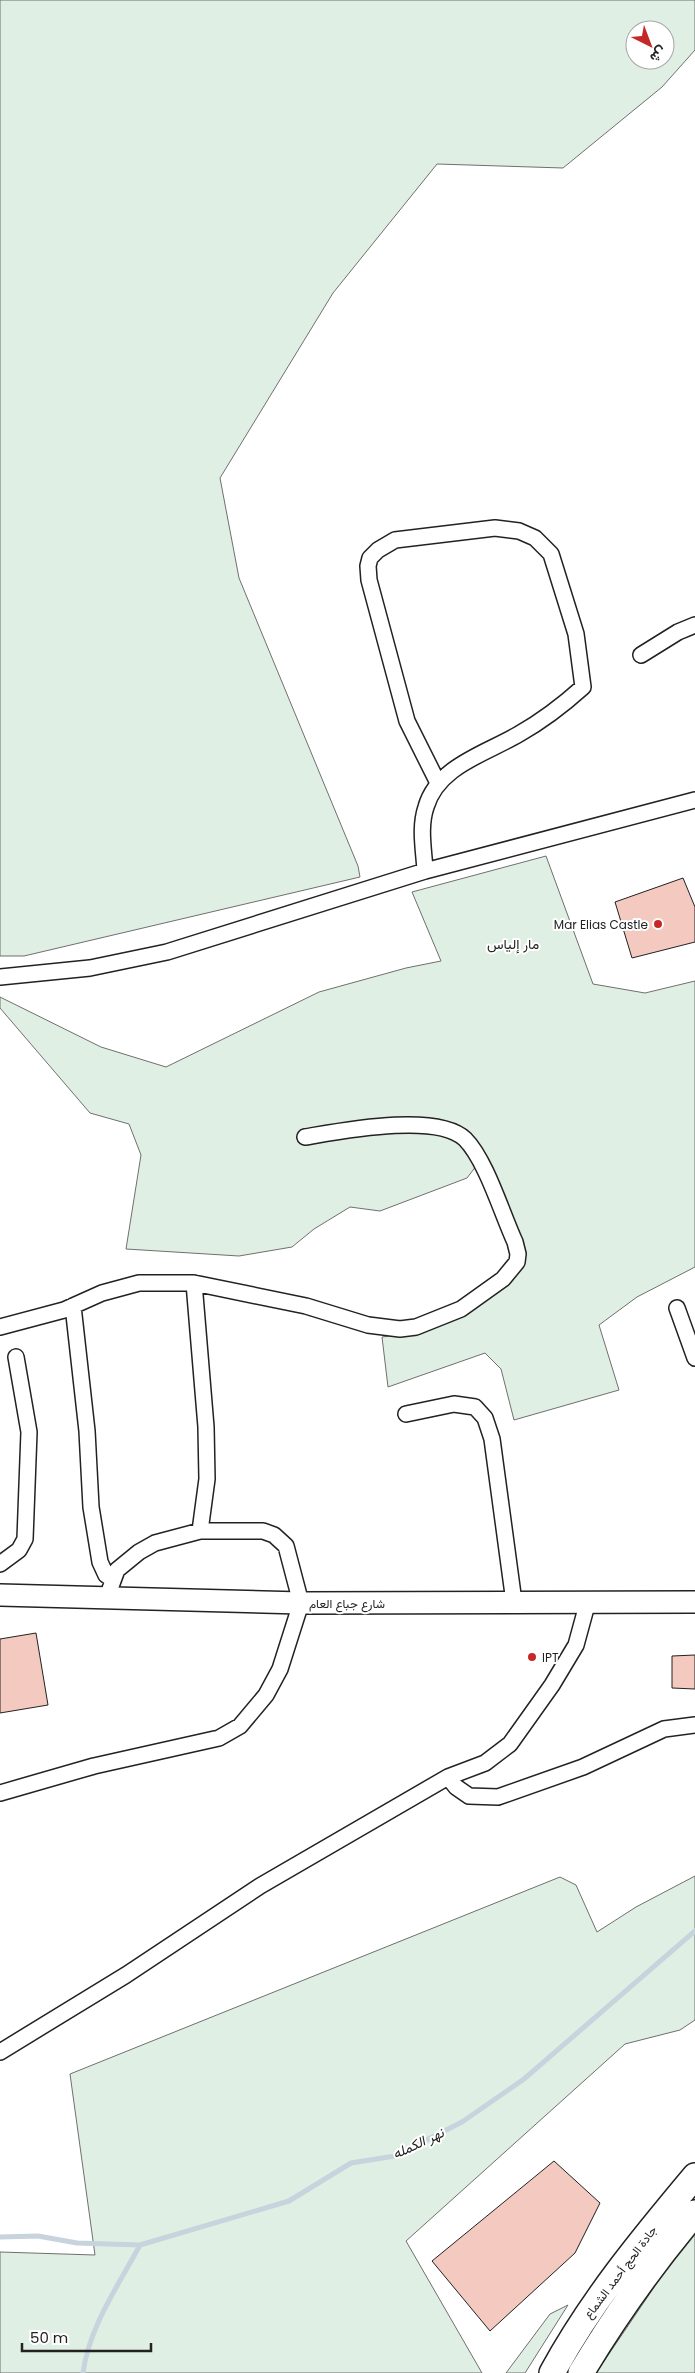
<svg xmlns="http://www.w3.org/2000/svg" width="695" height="2373" font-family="Poppins,Vazirmatn,sans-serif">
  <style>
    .green { fill: #e0efe3; stroke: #6f6f6f; fill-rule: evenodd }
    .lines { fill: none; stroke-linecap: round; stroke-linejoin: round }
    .stream { stroke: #c7d3dd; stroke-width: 5 }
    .building { fill: #f3c9c0; stroke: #222 }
    .street-casing { stroke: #222; stroke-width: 18 }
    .secondary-casing { stroke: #222; stroke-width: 24 }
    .primary-casing { stroke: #222; stroke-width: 28 }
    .street { stroke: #fff; stroke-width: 15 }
    .secondary { stroke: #fff; stroke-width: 21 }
    .primary { stroke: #fff; stroke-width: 25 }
    .poi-dot { fill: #c62828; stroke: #fff; stroke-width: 2 }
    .labels { text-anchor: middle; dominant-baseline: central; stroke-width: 4; stroke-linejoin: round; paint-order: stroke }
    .poi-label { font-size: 12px; fill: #222; stroke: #fff; text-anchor: end }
    .street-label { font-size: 12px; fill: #222; stroke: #fff }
    .neighbourhood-label { font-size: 14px; fill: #222; stroke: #fff }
    .water-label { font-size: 14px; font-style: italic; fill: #222; stroke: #fff }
  </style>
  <rect width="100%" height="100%" fill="#fff"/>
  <path class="green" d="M 0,0 L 695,0 L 695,50 L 662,87 L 563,168 L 437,164 L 333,293 L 220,478 L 239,578 L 358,866 L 360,877 L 24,956 L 0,956 ZM 635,30 L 665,30 L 665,60 L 635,60 Z
    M 546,856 L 593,984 L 645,993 L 695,981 L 695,1267 L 637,1297 L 599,1325 L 619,1390 L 514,1420 L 501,1369 L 485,1353 L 388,1387 L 382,1337 L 419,1332 L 468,1310 L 523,1247 L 483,1157 L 467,1178 L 380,1211 L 350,1207 L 314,1229 L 292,1247 L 239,1256 L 126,1249 L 141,1155 L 129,1124 L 90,1113 L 0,1008 L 0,997 L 101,1047 L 166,1067 L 319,992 L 406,968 L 441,961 L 412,892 Z
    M 695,1876 L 695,2020 L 680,2030 L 625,2044 L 406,2241 L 482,2373 L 0,2373 L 0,2252 L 95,2255 L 70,2074 L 560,1877 L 576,1885 L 597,1932 L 636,1907 Z
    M 695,2233 L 695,2373 L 596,2373 L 680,2249 Z
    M 568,2305 L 525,2373 L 506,2373 L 550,2314 Z"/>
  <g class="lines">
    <path class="stream" d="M 0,2237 L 38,2236 L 77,2243 L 140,2245 L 289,2201 L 351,2163 L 395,2156 L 462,2122 L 524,2079 L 695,1931
      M 83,2373 C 89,2327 118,2286 140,2245"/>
  </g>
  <path class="building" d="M 683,878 L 695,907 L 695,942 L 632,958 L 615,902 Z
    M 36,1633 L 48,1705 L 0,1713 L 0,1639 Z
    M 695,1655 L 695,1689 L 672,1688 L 672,1656 Z
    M 554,2161 L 600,2203 L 575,2253 L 490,2331 L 432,2261 Z"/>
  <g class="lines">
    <g class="street-casing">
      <path id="street" d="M 641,655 L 678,632 L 695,625
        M 425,871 C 424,850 419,828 426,807 C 438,766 485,754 519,734 C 542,721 563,705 583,687 L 576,634 L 551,554 L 535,538 L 519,531 L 495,528 L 395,540 L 378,550 L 370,558 L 368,566 L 369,580 L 407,721 L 438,783
        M 0,977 L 90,968 L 167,952 L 425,871 L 695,800
        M 194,1283 L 206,1427 L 207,1479 L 200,1531
        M 73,1306 L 87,1431 L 91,1507 L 100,1562 L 106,1575 L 113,1580
        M 677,1308 L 695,1358
        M 0,1327 L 64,1310 L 102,1293 L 139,1283 L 194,1283 L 306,1306 L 368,1325 L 400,1329 L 416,1327 L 461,1309 L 503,1279 L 517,1262 L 518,1254 L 515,1242 C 502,1214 486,1160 465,1139 C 437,1112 341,1131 305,1137
        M 406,1414 L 454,1404 L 475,1407 L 485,1418 L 492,1439 L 514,1602
        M 0,1564 L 19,1550 L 25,1539 L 29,1432 L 16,1357
        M 588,1601 L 576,1645 L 552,1685 L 510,1744 L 485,1763 L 448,1777 L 456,1787 L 469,1796 L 498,1797 L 583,1767 L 664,1729 L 695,1725
        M 0,1793 L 94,1766 L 219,1738 L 240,1726 L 266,1695 L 280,1669 L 301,1603 L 286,1546 L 274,1535 L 263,1531 L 200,1531 L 155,1543 L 139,1552 L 117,1570 L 107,1597
        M 0,2052 L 126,1975 L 260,1886 L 448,1777"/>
    </g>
    <g class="secondary-casing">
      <path id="secondary" d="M 0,1595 L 301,1603 L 695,1602"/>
    </g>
    <g class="primary-casing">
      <path id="primary" d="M 552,2373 C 591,2301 643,2238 695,2176
        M 581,2373 C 615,2316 652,2264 695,2213"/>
    </g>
    <use href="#street" class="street"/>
    <use href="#secondary" class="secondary"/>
    <use href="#primary" class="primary"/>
  </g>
  <g class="poi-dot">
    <circle cx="658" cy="924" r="5"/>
    <circle cx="532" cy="1657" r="5"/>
  </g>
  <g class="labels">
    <g class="poi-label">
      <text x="648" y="924">Mar Elias Castle</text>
      <text x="542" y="1657" text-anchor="start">IPT</text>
    </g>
    <g class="street-label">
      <text x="347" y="1603">شارع جباع العام</text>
      <text transform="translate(620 2272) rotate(-53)">جادة الحج أحمد الشماع</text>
    </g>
    <g class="neighbourhood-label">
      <text x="513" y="944">مار إلياس</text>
    </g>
    <g class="water-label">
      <text transform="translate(418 2143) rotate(-25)">نهر الكمله</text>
    </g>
  </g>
  <g transform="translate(650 45) rotate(138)"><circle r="24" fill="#ffffff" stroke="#a7a7a7"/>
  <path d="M0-4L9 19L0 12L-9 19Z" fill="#c62828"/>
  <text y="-8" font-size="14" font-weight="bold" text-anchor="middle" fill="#222222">ش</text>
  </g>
  <path d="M22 2343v8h129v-8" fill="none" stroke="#222222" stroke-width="2.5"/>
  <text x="30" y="2343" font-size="15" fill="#222222" stroke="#ffffff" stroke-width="4" paint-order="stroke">50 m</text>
</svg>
